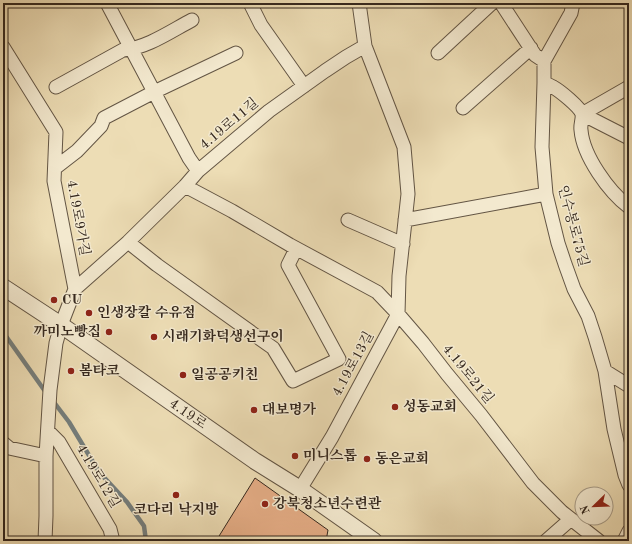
<svg xmlns="http://www.w3.org/2000/svg" width="632" height="544" font-family="'Old Standard TT','Noto Serif KR',serif">
  <style>
    .lines { fill: none; stroke-linecap: round; stroke-linejoin: round }
    .stream { stroke: #757e7c; stroke-width: 4.5 }
    .building { fill: #e5ad86; stroke: #35281e }
    .minor-casing { stroke: #635544; stroke-width: 15 }
    .tertiary-casing { stroke: #635544; stroke-width: 18 }
    .minor { stroke: #f3e9cf; stroke-width: 13 }
    .tertiary { stroke: #f3e9cf; stroke-width: 16 }
    .poi-dot { fill: #8f2418; stroke: #f3e9cf; stroke-width: 1.5 }
    .labels { text-anchor: middle; dominant-baseline: central; stroke-width: 3; stroke-linejoin: round; paint-order: stroke }
    .street-label { font-size: 14px; fill: #35281e; stroke: #f3e9cf }
    .poi-label { font-size: 14px; font-weight: bold; fill: #35281e; stroke: #f3e9cf; text-anchor: start }
  </style>
  <rect width="100%" height="100%" fill="#edddb5"/>
  <filter id="stains"><feTurbulence type="fractalNoise" baseFrequency=".005" numOctaves="4"/><feColorMatrix values="0 0 0 0 .2 0 0 0 0 .09 0 0 0 0 .02 0 0 0 .5 -.17"/></filter>
  <radialGradient id="worn" r=".72"><stop offset=".6" stop-color="#630" stop-opacity="0"/><stop offset="1" stop-color="#630" stop-opacity=".3"/></radialGradient>
  <g class="lines">
    <path class="stream" d="M 3,332 L 47,394
      M 53,401 L 69,422 L 99,472 L 127,502 L 144,526 L 146,541"/>
  </g>
  <path class="building" d="M 255,478 L 328,530 L 326,541 L 216,541 Z"/>
  <g class="lines">
    <g class="minor-casing">
      <path id="minor" d="M 107,3 L 189,158 L 198,171
        M 250,3 L 261,25 L 304,86
        M 501,3 L 535,55 L 544,61 L 544,83 C 547,84 550,85 553,87 C 560,91 580,107 582,114 C 583,119 580,125 581,130 C 583,156 609,192 629,207
        M 3,47 L 56,132 L 54,181 L 75,289
        M 438,53 L 492,3
        M 544,61 L 571,13 L 573,3
        M 544,83 L 542,147 L 546,194 L 558,243 L 565,264 L 574,289 L 588,316 L 595,337 L 605,371 L 614,429 L 625,475 L 629,485
        M 56,87 L 123,50 C 147,48 171,31 192,20
        M 463,108 L 531,48
        M 582,114 L 629,87
        M 582,114 L 629,138
        M 55,168 L 77,151 L 101,126 L 104,118 L 154,92 L 236,53
        M 185,186 L 232,211 L 290,245 L 377,292 L 398,314 L 423,343 L 447,374 L 481,415 L 533,483 L 562,512 L 599,541
        M 348,220 L 403,244
        M 405,220 L 546,194
        M 128,242 L 157,265 L 273,348 L 293,381 L 339,359 L 288,265 L 296,249
        M 605,371 L 629,386
        M 48,431 L 59,442 L 110,529 L 113,541
        M 3,443 L 9,448 L 46,456
        M 300,489 L 332,437 L 398,314 L 399,276 L 408,194 L 404,147 L 365,46 L 359,3
        M 45,541 L 46,516 L 46,456 L 50,390 L 56,343 L 61,325 L 75,289 L 128,242 L 185,186 L 198,171 L 269,111 L 325,71 L 346,57 L 365,46
        M 546,541 L 571,519
        M 624,541 L 629,531"/>
    </g>
    <g class="tertiary-casing">
      <path id="tertiary" d="M 3,287 L 61,325 L 255,461 L 300,489 L 374,541"/>
    </g>
    <use href="#minor" class="minor"/>
    <use href="#tertiary" class="tertiary"/>
  </g>
  <g class="poi-dot">
    <circle cx="54" cy="300" r="4"/>
    <circle cx="89" cy="313" r="4"/>
    <circle cx="109" cy="332" r="4"/>
    <circle cx="154" cy="337" r="4"/>
    <circle cx="71" cy="371" r="4"/>
    <circle cx="183" cy="375" r="4"/>
    <circle cx="395" cy="407" r="4"/>
    <circle cx="254" cy="410" r="4"/>
    <circle cx="295" cy="456" r="4"/>
    <circle cx="367" cy="459" r="4"/>
    <circle cx="176" cy="495" r="4"/>
    <circle cx="265" cy="504" r="4"/>
  </g>
  <g class="labels">
    <g class="street-label">
      <text transform="translate(229 124) rotate(-40)">4.19로11길</text>
      <text transform="translate(78 218) rotate(80)">4.19로9가길</text>
      <text transform="translate(573 226) rotate(75)">인수봉로75길</text>
      <text transform="translate(353 364) rotate(-61)">4.19로13길</text>
      <text transform="translate(468 374) rotate(51)">4.19로21길</text>
      <text transform="translate(188 414) rotate(35)">4.19로</text>
      <text transform="translate(98 476) rotate(59)">4.19로12길</text>
    </g>
    <g class="poi-label">
      <text x="62" y="300">CU</text>
      <text x="97" y="313">인생장칼 수유점</text>
      <text x="101" y="332" text-anchor="end">까미노빵집</text>
      <text x="162" y="337">시래기화덕생선구이</text>
      <text x="79" y="371">봄타코</text>
      <text x="191" y="375">일공공키친</text>
      <text x="403" y="407">성동교회</text>
      <text x="262" y="410">대보명가</text>
      <text x="303" y="456">미니스톱</text>
      <text x="375" y="459">동은교회</text>
      <text x="273" y="504">강북청소년수련관</text>
      <text x="176" y="510" text-anchor="middle">코다리 낙지방</text>
    </g>
  </g>
  <rect width="632" height="544" fill="none" stroke="#edddb5" stroke-width="16"/>
  <rect x="4" y="4" width="624" height="536" fill="none" stroke="#35281e" stroke-width="2"/>
  <rect x="8" y="8" width="616" height="528" fill="none" stroke="#35281e"/>
  <g transform="translate(594 506) rotate(247)"><circle r="19" fill="#f3e9cf" stroke="#a79c88"/>
  <path d="M0-3L7 15L0 10L-7 15Z" fill="#8f2418"/>
  <text y="-6" font-size="11" font-weight="bold" text-anchor="middle" fill="#35281e">N</text>
  </g>
  <rect width="100%" height="100%" filter="url(#stains)"/>
  <rect width="100%" height="100%" fill="url(#worn)"/>
</svg>
